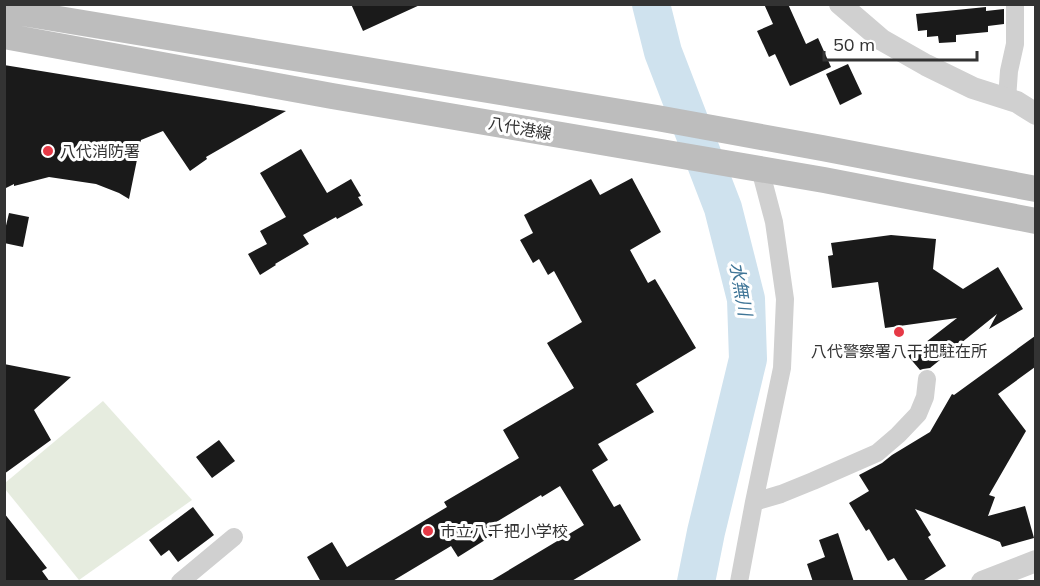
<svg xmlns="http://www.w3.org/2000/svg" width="1040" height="586" font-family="Mulish,'Noto Sans JP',sans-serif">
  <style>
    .green { fill: #e6ecdf }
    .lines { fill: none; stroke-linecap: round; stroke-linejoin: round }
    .river { stroke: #cfe2ee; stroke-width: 38 }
    .building { fill: #1a1a1a }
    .minor { stroke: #d0d0d0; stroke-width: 18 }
    .tertiary { stroke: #d0d0d0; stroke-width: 22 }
    .secondary { stroke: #bdbdbd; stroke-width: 26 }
    .poi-dot { fill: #e63946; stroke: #fff; stroke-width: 2 }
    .labels { text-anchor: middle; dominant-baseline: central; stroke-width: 6; stroke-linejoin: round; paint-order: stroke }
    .street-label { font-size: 16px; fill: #333; stroke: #fff }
    .poi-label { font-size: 16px; fill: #333; stroke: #fff; text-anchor: start }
    .water-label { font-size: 18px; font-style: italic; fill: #3f7597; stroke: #fff }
  </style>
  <rect width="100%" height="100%" fill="#fff"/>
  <path class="green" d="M 103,401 L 192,500 L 79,580 L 5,489 L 5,483 Z"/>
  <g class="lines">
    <path class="river" d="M 651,4 L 663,52 L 723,208 L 746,299 L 748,359 L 706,532 L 696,582"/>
  </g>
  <path class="building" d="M 351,4 L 422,4 L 363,31 Z
    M 764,4 L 788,4 L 806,44 L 818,38 L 831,67 L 790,86 L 775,54 L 769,57 L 757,31 L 773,24 Z
    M 986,7 L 986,11 L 1004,9 L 1004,24 L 988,26 L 988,32 L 956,35 L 956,42 L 939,43 L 938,36 L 927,37 L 927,30 L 918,31 L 916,14 Z
    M 848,64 L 862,94 L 840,105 L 826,74 Z
    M 4,65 L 286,111 L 206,157 L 207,159 L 190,171 L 163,131 L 141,140 L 129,199 L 119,193 L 96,184 L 49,177 L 14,186 L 14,184 L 4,189 Z
    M 301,149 L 327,193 L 351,179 L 361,196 L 358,197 L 363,205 L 337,219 L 336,217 L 303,235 L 309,244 L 275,264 L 276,265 L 260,275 L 248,254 L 267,244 L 260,231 L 286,217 L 260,173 Z
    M 632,178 L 661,232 L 630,250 L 648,283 L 655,279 L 696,348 L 636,384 L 654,412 L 598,444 L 608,460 L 592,470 L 614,507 L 620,504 L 641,540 L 570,582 L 489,582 L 584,525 L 560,486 L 542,497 L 541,495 L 488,527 L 493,535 L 458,557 L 451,546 L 391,582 L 321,582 L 307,557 L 332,542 L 347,567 L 447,507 L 444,502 L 519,458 L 503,430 L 574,388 L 547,343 L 582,322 L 554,271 L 548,275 L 539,259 L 533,263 L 520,240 L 533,233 L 524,215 L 591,179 L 600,195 Z
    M 9,213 L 29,217 L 23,247 L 4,243 L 4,234 Z
    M 891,235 L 936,239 L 933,269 L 963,289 L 998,267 L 1023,309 L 989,329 L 997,314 L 930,368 L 923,369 L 920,370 L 908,356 L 957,318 L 885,328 L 878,282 L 832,288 L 828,256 L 833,255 L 831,243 Z
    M 1035,336 L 1035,367 L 998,394 L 1026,431 L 989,495 L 995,497 L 988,516 L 1025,506 L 1034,538 L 1002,547 L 1000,542 L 915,509 L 931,535 L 928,537 L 946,566 L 921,582 L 909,582 L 894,558 L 888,561 L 869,529 L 866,531 L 849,503 L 869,491 L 859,475 L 882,463 L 892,455 L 930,432 L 952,394 L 954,395 Z
    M 4,364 L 71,377 L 34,410 L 51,440 L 4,474 Z
    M 219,440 L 235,461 L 212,478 L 196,457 Z
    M 193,507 L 214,535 L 178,562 L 169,550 L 161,556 L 149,540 Z
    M 4,513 L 47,568 L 42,571 L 50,582 L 4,582 Z
    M 838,533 L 854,582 L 813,582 L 807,564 L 825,557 L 819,540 Z"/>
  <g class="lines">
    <path class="minor" d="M 1007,99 L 1009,71 L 1015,44 L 1015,4
      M 760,169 L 774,222 L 785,299 L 782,368 L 754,502 L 781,494 L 813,481 L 877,453 L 898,435 L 918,414 L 925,397 L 927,379
      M 180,582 L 234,537
      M 739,582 L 754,502"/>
    <path class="tertiary" d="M 840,4 L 882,40 L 926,65 L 973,88 L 1017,102 L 1036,114
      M 982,582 L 1036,561"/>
    <path class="secondary" d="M 4,10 L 657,118 L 822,148 L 1036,189
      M 4,36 L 332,96 L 824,180 L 1036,221"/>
  </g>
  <g class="poi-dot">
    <circle cx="48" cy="151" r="6"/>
    <circle cx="899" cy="332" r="6"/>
    <circle cx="428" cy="531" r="6"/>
  </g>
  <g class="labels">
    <g class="street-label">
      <text transform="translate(520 128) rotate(10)">八代港線</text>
    </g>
    <g class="poi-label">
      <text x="60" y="151">八代消防署</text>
      <text x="899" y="351" text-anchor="middle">八代警察署八干把駐在所</text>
      <text x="440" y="531">市立八千把小学校</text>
    </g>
    <g class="water-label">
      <text transform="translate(741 289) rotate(80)">水無川</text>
    </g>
  </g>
  <rect width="1040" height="586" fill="none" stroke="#333333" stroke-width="12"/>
  <path d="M824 51v9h153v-9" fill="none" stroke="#333333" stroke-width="3"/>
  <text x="833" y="51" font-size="18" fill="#333333" stroke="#ffffff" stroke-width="4.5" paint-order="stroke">50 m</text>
</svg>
